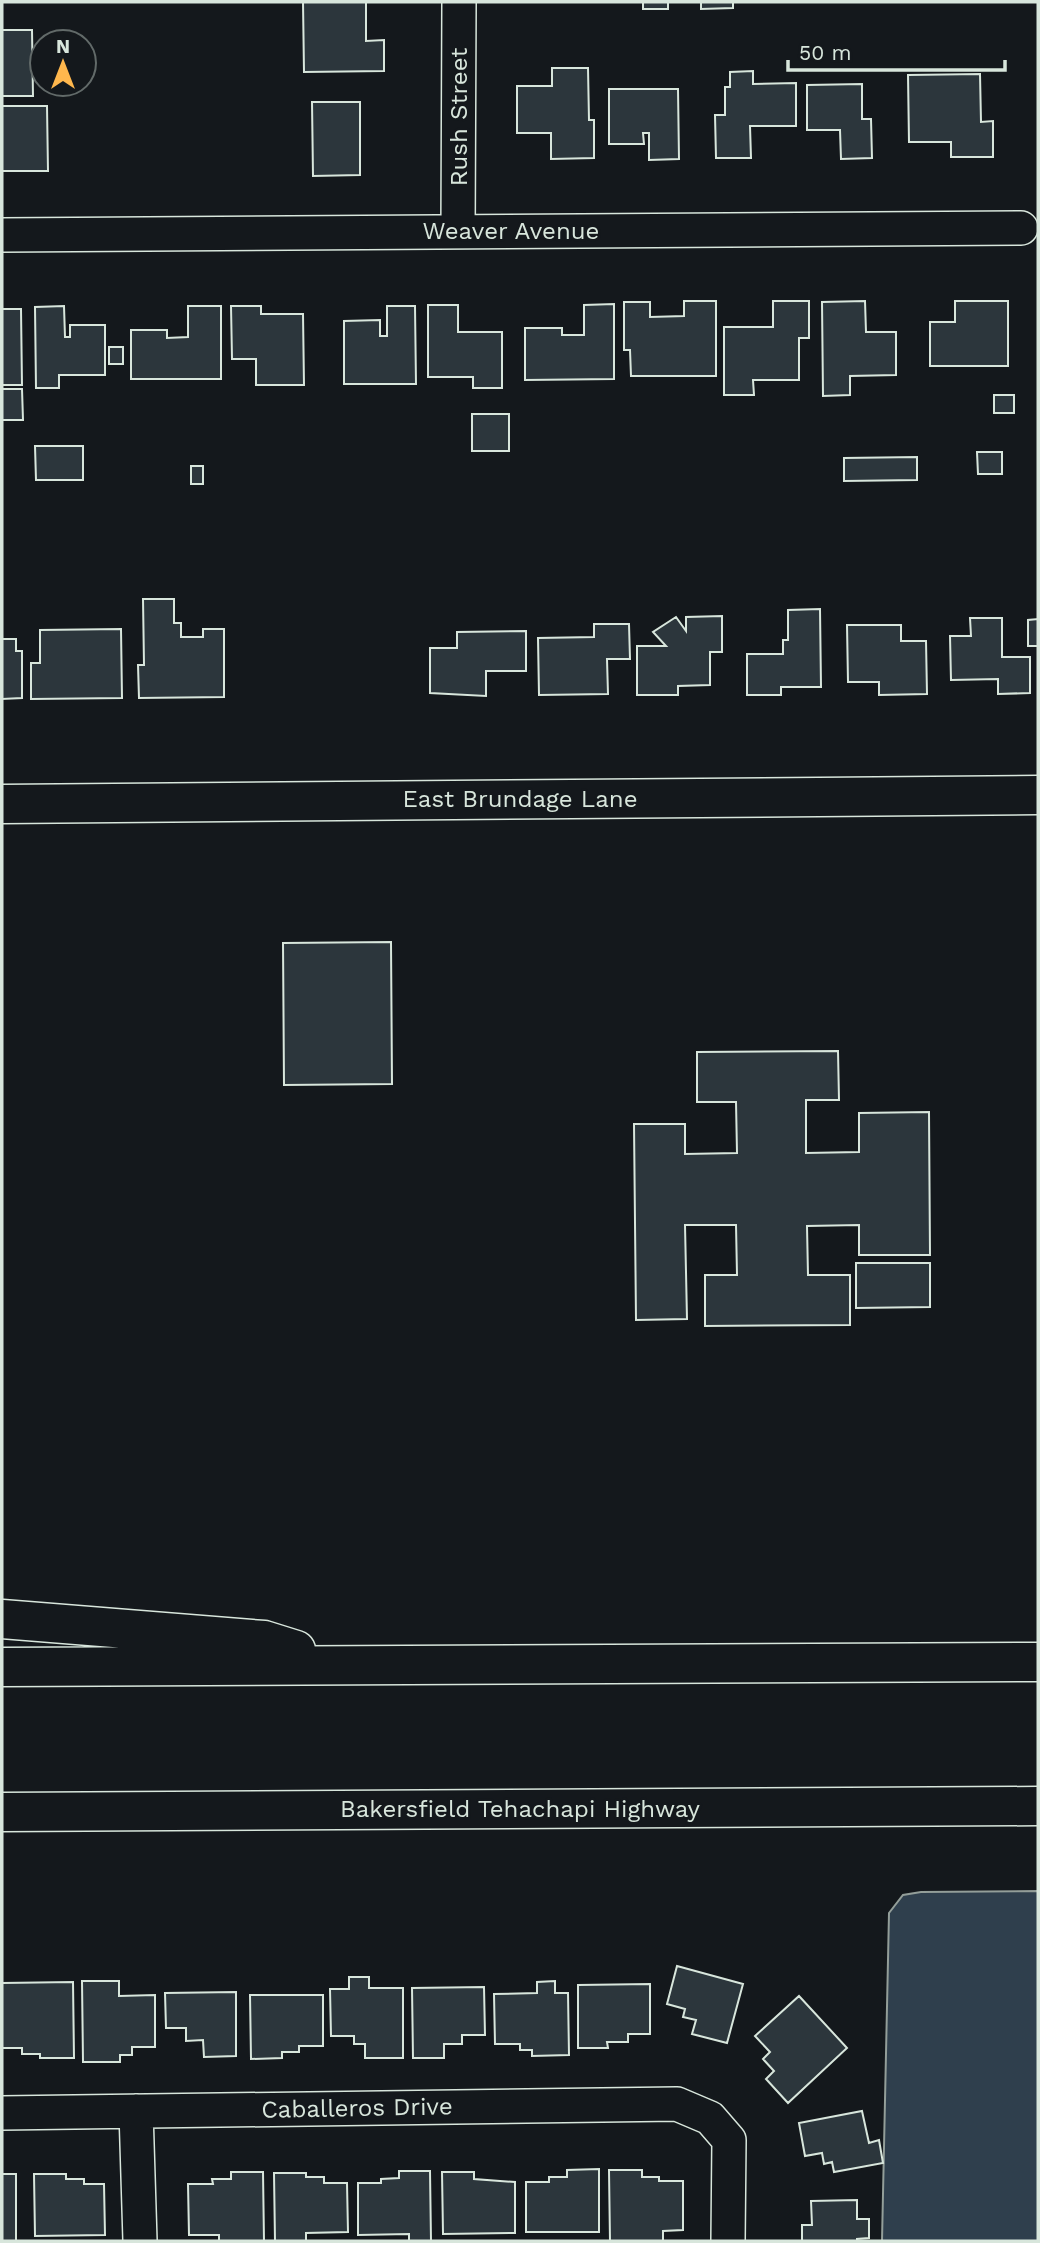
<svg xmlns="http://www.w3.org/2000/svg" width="1040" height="2243" font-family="'Work Sans',sans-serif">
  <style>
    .water { fill: #2f3f4d; stroke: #939e99; stroke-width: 2 }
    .building { fill: #2c363c; stroke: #d8e6dc; stroke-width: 2 }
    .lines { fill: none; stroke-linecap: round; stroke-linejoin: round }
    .minor-casing { stroke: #d8e6dc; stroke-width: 36 }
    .major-casing { stroke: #d8e6dc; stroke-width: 41 }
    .highway-casing { stroke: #d8e6dc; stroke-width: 41 }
    .minor { stroke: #14181c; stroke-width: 33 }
    .major { stroke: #14181c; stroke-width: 38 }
    .highway { stroke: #14181c; stroke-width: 38 }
    .labels { text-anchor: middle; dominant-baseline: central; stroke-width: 5; stroke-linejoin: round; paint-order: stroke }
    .street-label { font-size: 24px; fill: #d8e6dc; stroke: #14181c }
  </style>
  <rect width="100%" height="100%" fill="#14181c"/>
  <path class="water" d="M 1038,1891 L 1038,2241 L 882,2241 L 889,1913 L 903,1895 L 921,1892 Z"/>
  <path class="building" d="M 303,2 L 366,2 L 366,41 L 384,40 L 384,71 L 304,72 Z
    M 643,2 L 668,2 L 668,9 L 643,9 Z
    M 701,2 L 733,2 L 733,8 L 701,9 Z
    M 2,30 L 32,30 L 33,96 L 2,96 Z
    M 552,68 L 588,68 L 589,120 L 594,120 L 594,158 L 551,159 L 551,133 L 517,133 L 517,86 L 552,86 Z
    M 753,71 L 753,84 L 796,83 L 796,126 L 750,126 L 751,158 L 716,158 L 715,115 L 725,115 L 725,87 L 730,87 L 730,72 Z
    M 980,74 L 981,122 L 993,121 L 993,157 L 951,157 L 951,142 L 909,142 L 908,75 Z
    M 862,84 L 862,119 L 871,119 L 872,158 L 841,159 L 840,130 L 807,130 L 807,85 Z
    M 609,89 L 678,89 L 679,159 L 649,160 L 649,133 L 643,133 L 644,144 L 609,144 Z
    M 312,102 L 360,102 L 360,175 L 313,176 Z
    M 2,106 L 47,106 L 48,171 L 2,171 Z
    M 684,301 L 716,301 L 716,376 L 631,376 L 630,350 L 624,350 L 624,302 L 650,302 L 650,317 L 684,316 Z
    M 773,301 L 809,301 L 809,338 L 799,338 L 799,380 L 753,380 L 754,395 L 724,395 L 724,327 L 773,327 Z
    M 865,301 L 866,332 L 896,332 L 896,375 L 850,376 L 850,395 L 823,396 L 822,302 Z
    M 955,301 L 1008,301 L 1008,366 L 930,366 L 930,322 L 955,322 Z
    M 614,304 L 614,379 L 525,380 L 525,328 L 562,328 L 562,335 L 584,335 L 584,305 Z
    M 428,305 L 458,305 L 458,332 L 502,332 L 502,388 L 473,388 L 473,377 L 428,377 Z
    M 64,306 L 65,337 L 70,337 L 70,325 L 105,325 L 105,375 L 59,375 L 59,388 L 36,388 L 35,307 Z
    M 188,306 L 221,306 L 221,379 L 131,379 L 131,330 L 167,330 L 167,338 L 188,337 Z
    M 231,306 L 261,306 L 261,314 L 303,314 L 304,385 L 256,385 L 256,359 L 232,359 Z
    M 387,306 L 415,306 L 416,384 L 344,384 L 344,321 L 380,320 L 380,336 L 387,336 Z
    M 2,309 L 21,309 L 22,385 L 2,385 Z
    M 109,347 L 123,347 L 123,364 L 109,364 Z
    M 2,389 L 22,389 L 23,420 L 2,420 Z
    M 994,395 L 1014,395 L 1014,413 L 994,413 Z
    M 472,414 L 509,414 L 509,451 L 472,451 Z
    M 35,446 L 83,446 L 83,480 L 36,480 Z
    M 977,452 L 1002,452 L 1002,474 L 978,474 Z
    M 917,457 L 917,480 L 844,481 L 844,458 Z
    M 191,466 L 203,466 L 203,484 L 191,484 Z
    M 143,599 L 174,599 L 174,623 L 181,623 L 181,637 L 203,637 L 203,629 L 224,629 L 224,697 L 139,698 L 138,665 L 144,665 Z
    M 820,609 L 821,687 L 781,687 L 781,695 L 747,695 L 747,654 L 783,654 L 783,640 L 788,640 L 788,610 Z
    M 722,616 L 722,652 L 710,652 L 710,685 L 678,686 L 678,695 L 637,695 L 637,646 L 666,646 L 653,632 L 676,617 L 686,631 L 686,617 Z
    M 970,618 L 1002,618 L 1002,657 L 1030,657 L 1030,693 L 998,694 L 998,679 L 951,680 L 950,636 L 971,636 Z
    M 1038,619 L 1038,646 L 1028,646 L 1028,620 Z
    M 594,624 L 629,624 L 630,659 L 607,659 L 608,694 L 539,695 L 538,638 L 594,637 Z
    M 847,625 L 901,625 L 901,641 L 926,641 L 927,694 L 879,695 L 879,682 L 848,682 Z
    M 121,629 L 122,698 L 31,699 L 31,663 L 40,663 L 40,630 Z
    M 526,631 L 526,671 L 486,671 L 486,696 L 430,693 L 430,648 L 457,648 L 457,632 Z
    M 2,634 L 2,639 L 16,639 L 16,651 L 22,651 L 22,698 L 2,699 Z
    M 391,942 L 392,1084 L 284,1085 L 283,943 Z
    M 838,1051 L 839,1100 L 806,1100 L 806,1153 L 859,1152 L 859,1113 L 929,1112 L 930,1255 L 859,1255 L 859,1225 L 807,1226 L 808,1275 L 850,1275 L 850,1325 L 705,1326 L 705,1275 L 737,1275 L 736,1225 L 685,1225 L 687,1319 L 636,1320 L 634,1124 L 685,1124 L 685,1154 L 737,1153 L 736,1102 L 697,1102 L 697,1052 Z
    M 856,1263 L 930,1263 L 930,1307 L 856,1308 Z
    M 677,1966 L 743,1984 L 727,2043 L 692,2034 L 696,2020 L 683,2017 L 685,2009 L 667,2004 Z
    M 349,1977 L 369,1977 L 369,1988 L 403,1988 L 403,2058 L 365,2058 L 365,2044 L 354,2044 L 354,2036 L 331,2036 L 330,1989 L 349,1989 Z
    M 82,1981 L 119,1981 L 119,1996 L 155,1995 L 155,2047 L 132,2047 L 132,2055 L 120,2055 L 120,2062 L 83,2062 Z
    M 555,1981 L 555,1993 L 568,1993 L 569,2055 L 532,2056 L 532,2050 L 520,2050 L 520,2044 L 495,2044 L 494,1994 L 537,1993 L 537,1982 Z
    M 73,1982 L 74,2058 L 40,2058 L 40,2054 L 22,2054 L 22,2048 L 2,2048 L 2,1983 Z
    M 650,1984 L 650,2034 L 628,2034 L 628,2042 L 607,2042 L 608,2048 L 578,2048 L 578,1985 Z
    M 484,1987 L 485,2035 L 462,2035 L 462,2044 L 444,2044 L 444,2058 L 413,2058 L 412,1988 Z
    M 236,1992 L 236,2056 L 204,2057 L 203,2040 L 186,2041 L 186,2028 L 166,2028 L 165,1993 Z
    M 250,1995 L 323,1995 L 323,2046 L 299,2046 L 299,2052 L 282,2052 L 282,2058 L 251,2059 Z
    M 799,1996 L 847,2048 L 788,2103 L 766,2079 L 774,2071 L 763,2059 L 770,2052 L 755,2036 Z
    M 862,2111 L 869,2143 L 879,2140 L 883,2163 L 834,2172 L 832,2162 L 824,2164 L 822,2153 L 805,2156 L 799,2123 Z
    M 599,2169 L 599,2232 L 526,2232 L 526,2182 L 549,2182 L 549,2177 L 567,2177 L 567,2170 Z
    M 609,2170 L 642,2170 L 642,2177 L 659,2177 L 659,2181 L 683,2181 L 683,2230 L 663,2231 L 663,2241 L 610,2241 Z
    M 399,2171 L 430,2171 L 431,2241 L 409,2241 L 409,2234 L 358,2235 L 358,2183 L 381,2183 L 381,2179 L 399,2178 Z
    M 231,2172 L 263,2172 L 264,2241 L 219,2241 L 219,2235 L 189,2235 L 188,2184 L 213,2184 L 212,2179 L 231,2179 Z
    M 442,2172 L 474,2172 L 474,2179 L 515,2182 L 515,2233 L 443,2234 Z
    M 274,2173 L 306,2173 L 306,2177 L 324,2177 L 324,2183 L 347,2183 L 348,2232 L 306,2233 L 306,2241 L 275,2241 Z
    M 2,2174 L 16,2174 L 16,2241 L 2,2241 Z
    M 34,2174 L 66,2174 L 66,2179 L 84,2179 L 84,2184 L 104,2184 L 105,2235 L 35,2236 Z
    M 857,2200 L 857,2219 L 869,2219 L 869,2238 L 857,2239 L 857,2241 L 802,2241 L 802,2225 L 812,2225 L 811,2201 Z"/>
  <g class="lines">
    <g class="minor-casing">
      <path id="minor" d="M 458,232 L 459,2
        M 2,235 L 1021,228
        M 136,2111 L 140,2241
        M 2,2113 L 677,2104 L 710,2118 L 729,2140 L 728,2241"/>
    </g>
    <g class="major-casing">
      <path id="major" d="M 2,804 L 1038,795"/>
    </g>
    <g class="highway-casing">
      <path id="highway" d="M 2,1619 L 264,1640 L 296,1650
        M 2,1667 L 1038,1662
        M 2,1812 L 1038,1806"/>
    </g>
    <use href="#minor" class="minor"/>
    <use href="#major" class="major"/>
    <use href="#highway" class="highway"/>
  </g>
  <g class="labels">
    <g class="street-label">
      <text transform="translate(459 117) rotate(-90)">Rush Street</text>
      <text x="511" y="231">Weaver Avenue</text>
      <text x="520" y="799">East Brundage Lane</text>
      <text x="520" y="1809">Bakersfield Tehachapi Highway</text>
      <text transform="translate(357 2108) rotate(-1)">Caballeros Drive</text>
    </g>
  </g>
  <rect width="1040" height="2243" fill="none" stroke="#d8e6dc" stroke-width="7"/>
  <g transform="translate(63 63)"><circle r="33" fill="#14181c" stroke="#626a69" stroke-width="2"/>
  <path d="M0-5L12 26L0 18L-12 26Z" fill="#ffb74d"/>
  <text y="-10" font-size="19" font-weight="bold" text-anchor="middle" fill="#d8e6dc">N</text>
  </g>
  <path d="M788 60v10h217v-10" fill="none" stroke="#d8e6dc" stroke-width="3.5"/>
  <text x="799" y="60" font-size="21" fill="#d8e6dc" stroke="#14181c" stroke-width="5" paint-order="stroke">50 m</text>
</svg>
